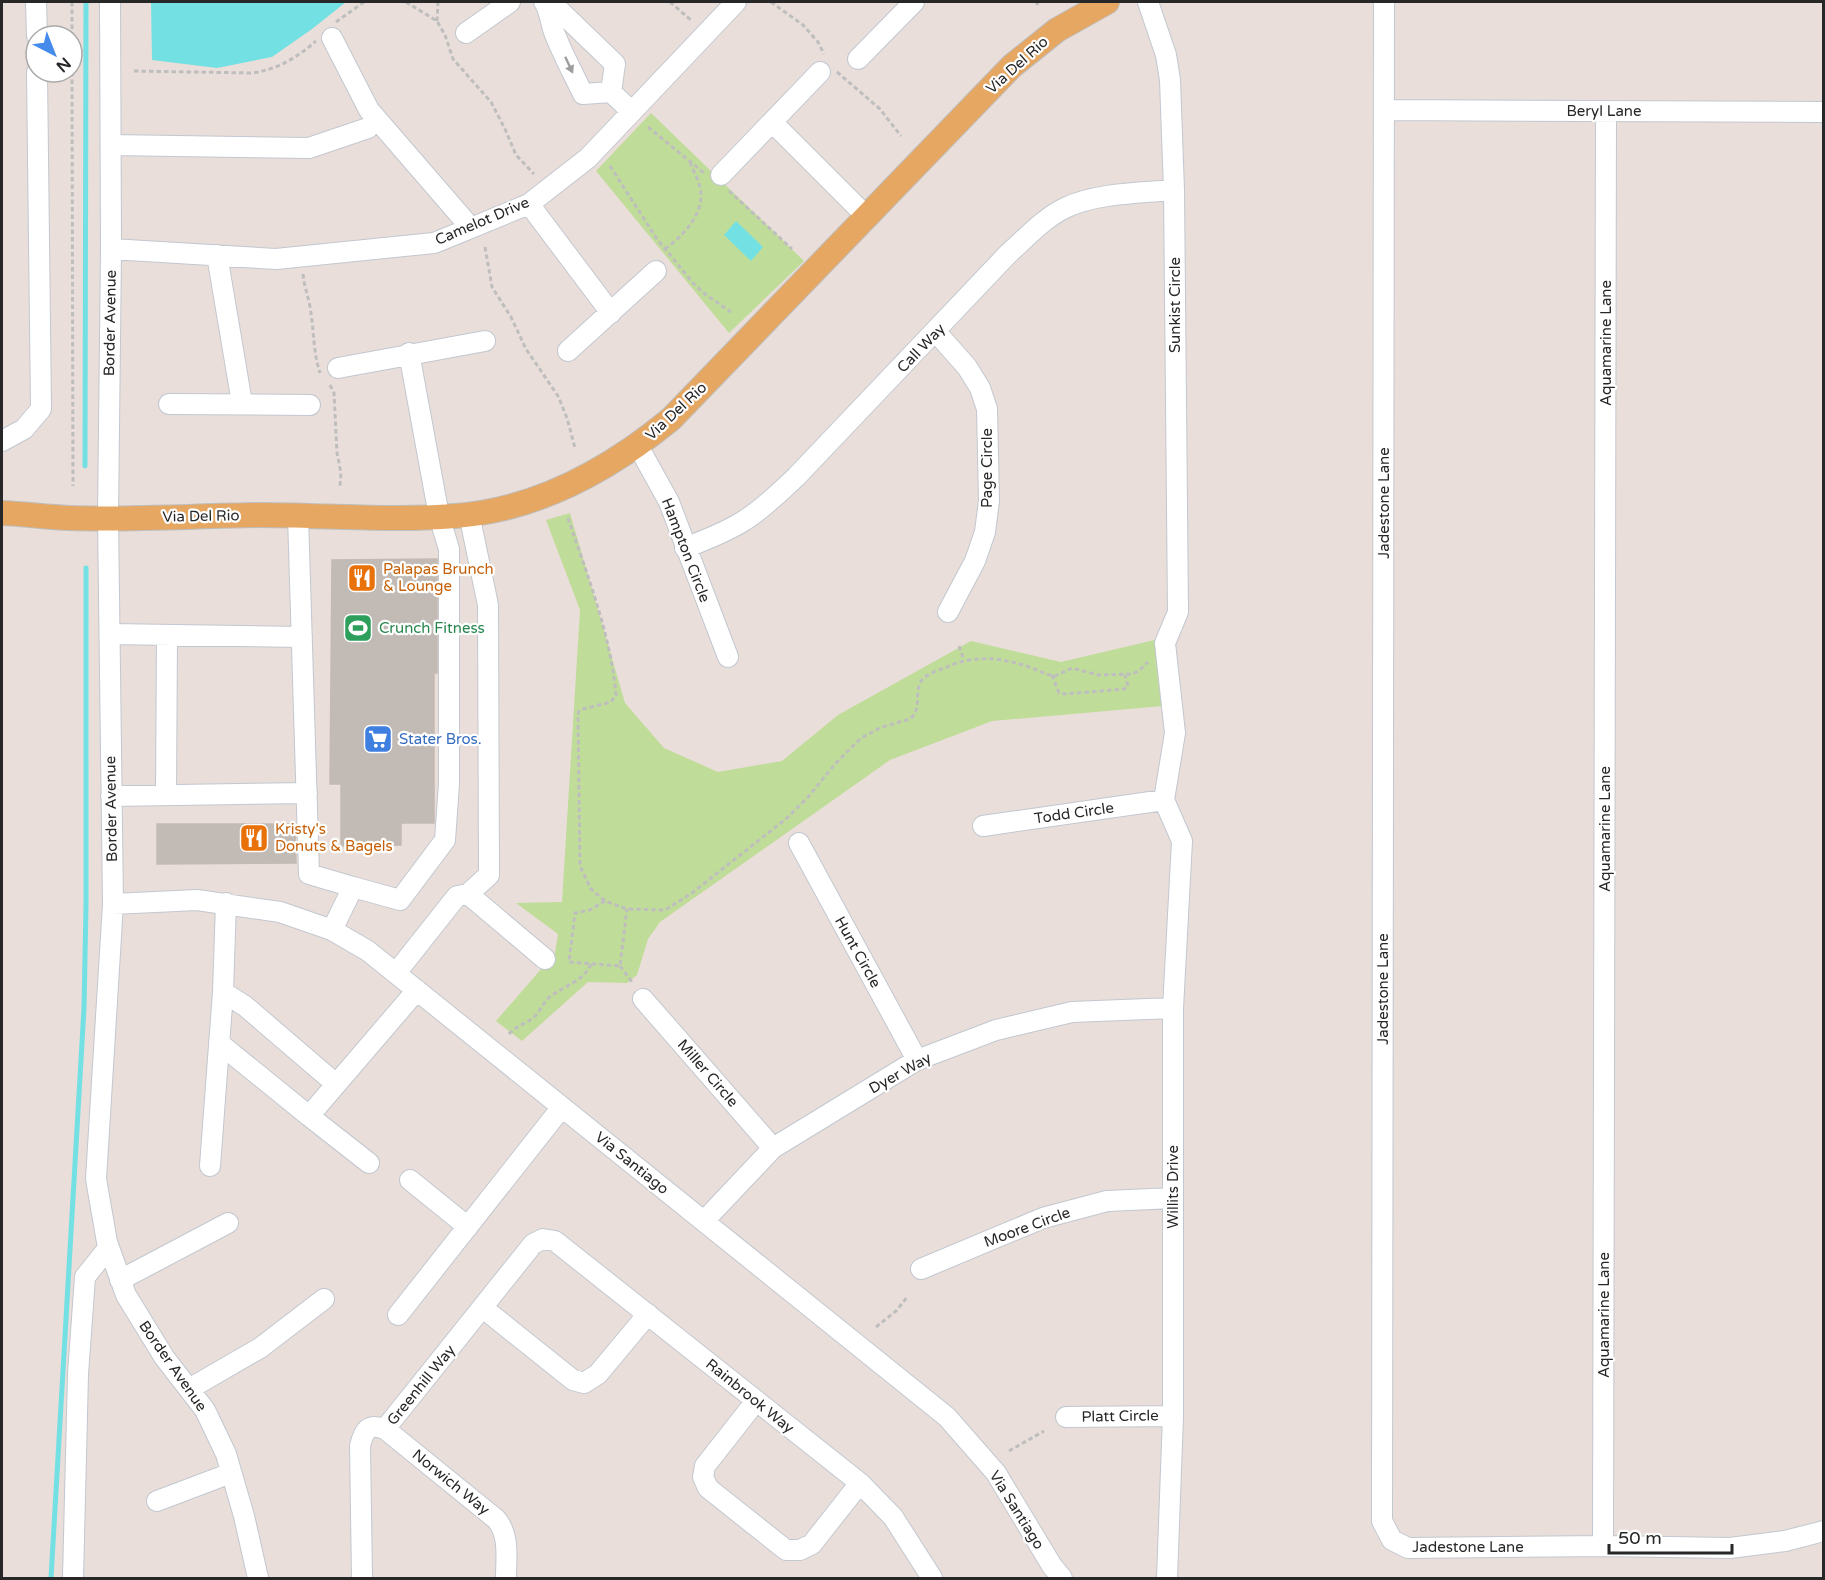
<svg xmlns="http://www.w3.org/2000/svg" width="1825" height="1580" font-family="'Varela Round',sans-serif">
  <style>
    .green { fill: #c0dc99 }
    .water { fill: #73e1e4 }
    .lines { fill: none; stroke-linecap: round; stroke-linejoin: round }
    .stream { stroke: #73e1e4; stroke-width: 5 }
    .building { fill: #c1bab5; stroke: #c4bab3; stroke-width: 1.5 }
    .minor-casing { stroke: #c2c8d0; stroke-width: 22 }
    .major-casing { stroke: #bebebe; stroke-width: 26 }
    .path { stroke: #bebebe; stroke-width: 3; stroke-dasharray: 4.5 3; stroke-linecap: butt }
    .minor { stroke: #fff; stroke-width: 20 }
    .major { stroke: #e5a762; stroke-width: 24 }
    .oneway { fill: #9e9e9e }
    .labels { text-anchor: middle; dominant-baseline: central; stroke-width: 4.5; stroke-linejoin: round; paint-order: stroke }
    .street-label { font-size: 15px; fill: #272727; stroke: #fff }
    .food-label { font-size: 15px; fill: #c56008; stroke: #fff; text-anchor: start }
    .leisure-label { font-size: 15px; fill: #27864d; stroke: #fff; text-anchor: start }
    .shop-label { font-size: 15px; fill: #366cbe; stroke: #fff; text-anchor: start }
  </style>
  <rect width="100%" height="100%" fill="#e9ded9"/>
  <path class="green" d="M 651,113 L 804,261 L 729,333 L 596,171 Z
    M 570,513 L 625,703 L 664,748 L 718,772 L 782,761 L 838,715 L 971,641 L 1061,662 L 1163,638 L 1163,706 L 992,721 L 890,760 L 660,922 L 648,939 L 637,975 L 627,983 L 588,982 L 522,1041 L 496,1021 L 555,953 L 558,934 L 516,903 L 562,902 L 580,610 L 546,520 Z"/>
  <path class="water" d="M 151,2 L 346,2 L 312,29 L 272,57 L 217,68 L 152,60 Z
    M 736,221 L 763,247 L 751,261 L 724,235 Z"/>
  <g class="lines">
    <path class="stream" d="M 85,466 L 86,2
      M 51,1578 L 84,1008 L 86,906 L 86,568"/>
  </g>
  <path class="building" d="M 437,559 L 437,673 L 434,673 L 434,823 L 401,823 L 401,845 L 341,846 L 341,784 L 330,784 L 332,560 Z
    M 157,824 L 295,824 L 296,863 L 157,864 Z"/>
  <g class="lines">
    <g class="minor-casing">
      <path id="minor" d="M 36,2 L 37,36
        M 110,2 L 111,249 L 108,518 L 113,904 L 96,1179 L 107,1242 L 126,1295 L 164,1357 L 205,1410 L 226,1454 L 244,1516 L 258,1578
        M 544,2 C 551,12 550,25 556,37 C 564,57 574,75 583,94 L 611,92 L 632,112
        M 1148,2 L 1166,55 L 1170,80 L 1174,190 L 1178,612 L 1165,643 L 1175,733 L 1164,800
        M 1384,2 L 1382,1521 L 1392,1540 L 1408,1548 L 1603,1546 L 1730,1548 L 1785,1541 L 1824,1531
        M 550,10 L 560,11 L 615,64 L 611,92
        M 466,33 L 510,2
        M 332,38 L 369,110 L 471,228
        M 858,59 L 914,2
        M 1385,110 L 1824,112
        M 772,122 L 867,217
        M 111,145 L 309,148 L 368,128
        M 721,175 L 820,72
        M 529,204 L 611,313
        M 111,249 L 276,259 L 434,243 L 471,228 L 529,204 L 588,158 L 736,2
        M 217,255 L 242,403
        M 936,332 L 967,367 L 980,388 L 987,409 L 989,501 L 985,532 L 975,561 L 948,612
        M 568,351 L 656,271
        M 338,368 L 485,341
        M 169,404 L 310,405
        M 2,441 L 24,429 L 41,409 L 37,72
        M 638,446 L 669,502 L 728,657
        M 469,514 L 488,605 L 489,875 L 468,894 L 545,959
        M 298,516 L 309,874 L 353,887
        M 685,548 C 705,540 727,532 745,520 C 764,508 780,492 796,477 L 1008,254 C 1026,238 1044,218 1065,208 C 1095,193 1141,193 1174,190
        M 110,634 L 302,637
        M 166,795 L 167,635
        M 111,796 L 307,793
        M 1164,800 L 1182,841 L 1173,1008 L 1173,1416 L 1167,1578
        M 983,826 L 1164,800
        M 799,843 L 917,1060
        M 113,904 L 197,900 L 280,912 L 332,930 L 368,951 L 947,1417 L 996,1473 L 1052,1566 L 1062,1578
        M 332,930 L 353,887 L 400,900 L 445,840 L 449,784 L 449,549 L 439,516 L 409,353
        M 396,973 L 457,896 L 468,894
        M 223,992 L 245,1006 L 336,1084
        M 643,999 L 773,1148
        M 219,1043 L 309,1116
        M 369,1163 L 309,1116 L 417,990
        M 210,1166 L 223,992 L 226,903
        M 410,1180 L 468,1227
        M 704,1221 L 773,1148 L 917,1060 L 996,1030 L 1072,1012 L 1173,1008
        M 921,1269 L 1043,1218 L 1107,1201 L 1173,1198
        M 120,1280 L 228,1223
        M 483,1308 L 573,1380 L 584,1383 L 598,1374 L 648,1314
        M 398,1315 L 562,1107
        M 189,1389 L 260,1348 L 324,1299
        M 756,1401 L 705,1466 L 703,1477 L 708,1488 L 786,1550 L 800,1550 L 812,1544 L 860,1483
        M 1066,1417 L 1173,1416
        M 385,1429 L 496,1519 C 510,1535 506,1558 506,1578
        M 157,1501 L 231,1473
        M 1603,1546 L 1606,111
        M 73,1578 L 78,1374 L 85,1277 L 109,1247
        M 362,1578 L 360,1446 C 364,1430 368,1423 385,1429 L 533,1244 L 543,1239 L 555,1241 L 860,1483 L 893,1517 L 932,1578"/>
    </g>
    <g class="major-casing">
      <path id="major" d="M 2,513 C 24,514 47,517 69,518 C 131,520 194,516 256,515 C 322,515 389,521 455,516 C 537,510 609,470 671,419 L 1012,66 L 1057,30 L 1107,2"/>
    </g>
    <path class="path" d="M 72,2 L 72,36
      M 406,2 L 437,21 L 445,35 L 453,59 L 491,102 L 505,129 L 516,155 L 534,174
      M 670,2 L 692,21
      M 771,2 L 803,25 L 818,42 L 824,54
      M 1036,2 L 1038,5
      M 437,21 L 438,2
      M 336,22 L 364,2
      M 134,71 L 253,73 C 278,69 298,57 316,41
      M 72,72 L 73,486
      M 837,72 L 880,109 L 901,136
      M 648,127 L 704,173
      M 610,166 L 657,239 L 693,283 L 705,294 L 731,312
      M 729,191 L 792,249
      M 485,247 L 492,287 L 511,317 L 526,349 L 558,396 L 567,418 L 575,448
      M 665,249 C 682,237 702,216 701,194 C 701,184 694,172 690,163
      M 303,274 C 304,286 308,295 310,307 C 314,329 313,352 320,373
      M 330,385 L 334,393 L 337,453 L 341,473 L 340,486
      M 568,518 C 587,574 611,636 616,695 L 611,702 L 583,709 L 579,711 L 578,715 L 580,866 L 591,889 L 605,901 L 627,909 L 665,910 L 692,893 L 787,818 L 809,796 L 835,764 L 861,738 L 882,727 L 910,719 C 923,708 913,692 922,680 C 928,673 939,670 947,667 C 973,655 1001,657 1029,667 C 1038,670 1046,675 1055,676 L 1072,668 L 1098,675 L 1133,674 L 1140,670 L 1148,662
      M 959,646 L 964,660
      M 1052,675 L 1059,693 L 1065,694 L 1124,689 L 1128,686 L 1125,675
      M 605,901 L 590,910 L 575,913 L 569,962 L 620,966 L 627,909
      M 620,966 L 632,982
      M 509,1034 C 516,1026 525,1024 533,1018 C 540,1012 543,1002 551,996 C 565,985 583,982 591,964
      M 876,1327 L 896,1311 L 908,1296
      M 1009,1451 L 1044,1431"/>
    <use href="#minor" class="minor"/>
    <use href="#major" class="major"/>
  </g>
  <defs><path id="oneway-solid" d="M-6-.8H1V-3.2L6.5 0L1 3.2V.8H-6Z" transform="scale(1.5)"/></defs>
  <use class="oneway" href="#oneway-solid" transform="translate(569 65) rotate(65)"/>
  <defs>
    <g id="restaurant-square" transform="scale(1.5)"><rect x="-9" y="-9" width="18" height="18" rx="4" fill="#e8710a" stroke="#fff"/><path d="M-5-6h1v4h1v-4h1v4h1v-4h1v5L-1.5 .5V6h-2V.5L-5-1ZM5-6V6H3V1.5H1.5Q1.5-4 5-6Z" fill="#fff"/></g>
    <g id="stadium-square" transform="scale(1.5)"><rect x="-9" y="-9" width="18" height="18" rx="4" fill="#2e9e5b" stroke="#fff"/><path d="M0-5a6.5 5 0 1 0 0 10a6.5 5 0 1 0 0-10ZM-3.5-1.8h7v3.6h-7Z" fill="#fff"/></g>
    <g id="supermarket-square" transform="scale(1.5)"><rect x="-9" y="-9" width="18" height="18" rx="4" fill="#3f7fe0" stroke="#fff"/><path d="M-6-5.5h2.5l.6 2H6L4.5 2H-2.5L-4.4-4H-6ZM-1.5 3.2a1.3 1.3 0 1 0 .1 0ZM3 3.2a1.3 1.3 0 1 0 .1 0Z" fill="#fff"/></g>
  </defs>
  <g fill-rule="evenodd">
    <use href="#restaurant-square" x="362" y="578"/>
    <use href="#stadium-square" x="358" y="628"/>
    <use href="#supermarket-square" x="378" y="739"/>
    <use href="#restaurant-square" x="254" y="838"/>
  </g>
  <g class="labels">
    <g class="street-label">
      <text transform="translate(1017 65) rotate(-42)">Via Del Rio</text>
      <text x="1604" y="111">Beryl Lane</text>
      <text transform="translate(482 221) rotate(-23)">Camelot Drive</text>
      <text transform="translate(1175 305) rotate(-90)">Sunkist Circle</text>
      <text transform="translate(110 323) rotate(-89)">Border Avenue</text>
      <text transform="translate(1606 343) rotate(-90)">Aquamarine Lane</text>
      <text transform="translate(921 348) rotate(-46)">Call Way</text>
      <text transform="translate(676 411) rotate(-43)">Via Del Rio</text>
      <text transform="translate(987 468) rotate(-90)">Page Circle</text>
      <text transform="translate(1384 503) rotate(-90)">Jadestone Lane</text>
      <text transform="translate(201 516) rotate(-1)">Via Del Rio</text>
      <text transform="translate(686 550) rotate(69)">Hampton Circle</text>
      <text transform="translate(111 809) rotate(-91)">Border Avenue</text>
      <text transform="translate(1074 813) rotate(-8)">Todd Circle</text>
      <text transform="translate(1605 829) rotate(-90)">Aquamarine Lane</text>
      <text transform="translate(858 952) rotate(61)">Hunt Circle</text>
      <text transform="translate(1383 989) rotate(-90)">Jadestone Lane</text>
      <text transform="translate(708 1073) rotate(49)">Miller Circle</text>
      <text transform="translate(900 1073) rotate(-29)">Dyer Way</text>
      <text transform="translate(632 1163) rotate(39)">Via Santiago</text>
      <text transform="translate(1173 1187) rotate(-90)">Willits Drive</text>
      <text transform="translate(1027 1227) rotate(-20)">Moore Circle</text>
      <text transform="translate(1604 1315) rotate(-90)">Aquamarine Lane</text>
      <text transform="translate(173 1366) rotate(55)">Border Avenue</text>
      <text transform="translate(421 1385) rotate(-51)">Greenhill Way</text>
      <text transform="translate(750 1396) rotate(39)">Rainbrook Way</text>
      <text transform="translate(1120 1416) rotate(-1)">Platt Circle</text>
      <text transform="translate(451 1482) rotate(39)">Norwich Way</text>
      <text transform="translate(1017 1510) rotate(58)">Via Santiago</text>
      <text x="1468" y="1547">Jadestone Lane</text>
    </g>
    <g class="food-label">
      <text x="383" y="569">Palapas Brunch<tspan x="383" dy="17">&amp; Lounge</tspan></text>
      <text x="275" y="829">Kristy's<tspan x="275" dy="17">Donuts &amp; Bagels</tspan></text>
    </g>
    <g class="leisure-label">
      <text x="379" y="628">Crunch Fitness</text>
    </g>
    <g class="shop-label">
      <text x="399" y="739">Stater Bros.</text>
    </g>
  </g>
  <rect width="1825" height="1580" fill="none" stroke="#272727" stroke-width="6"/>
  <g transform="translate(54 54) rotate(138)"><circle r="28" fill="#ffffff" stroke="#a9a9a9" stroke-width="1.5"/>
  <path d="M0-4.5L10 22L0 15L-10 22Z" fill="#448beb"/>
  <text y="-9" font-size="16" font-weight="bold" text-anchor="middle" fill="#272727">N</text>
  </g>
  <path d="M1609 1544v9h123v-9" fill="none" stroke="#272727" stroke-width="3"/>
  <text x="1618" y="1544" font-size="18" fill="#272727" stroke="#ffffff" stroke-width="4.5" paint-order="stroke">50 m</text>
</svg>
